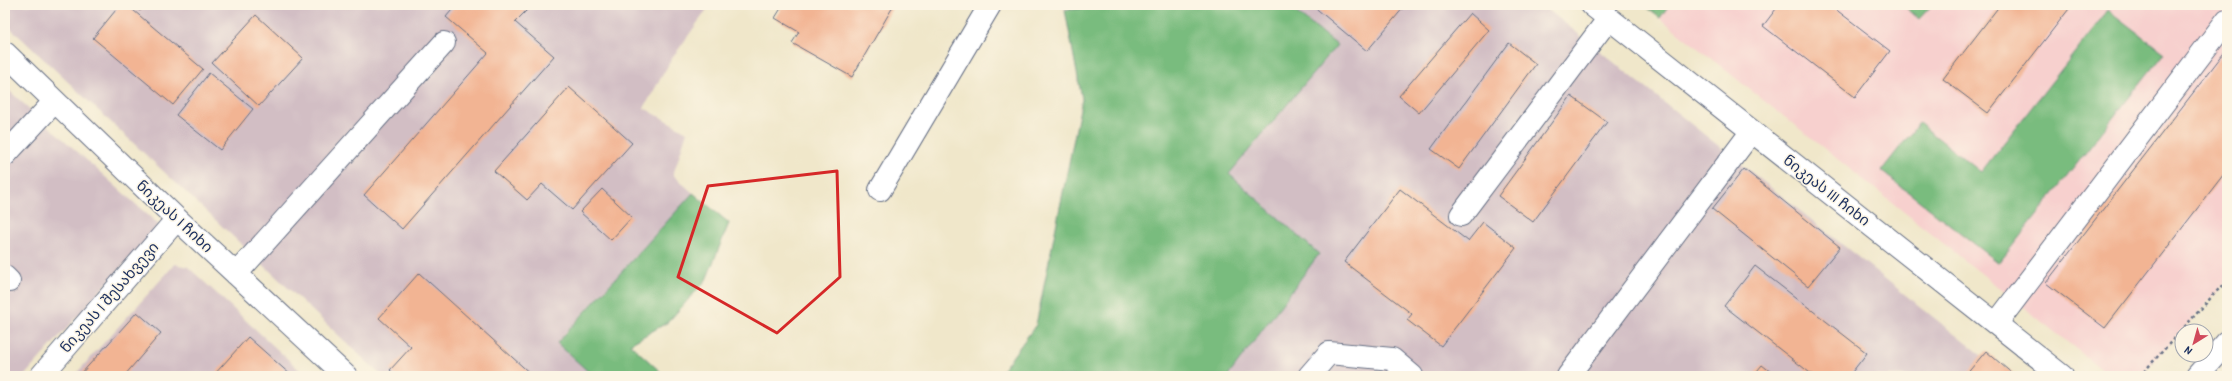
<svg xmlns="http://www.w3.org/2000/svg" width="2232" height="381" font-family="'Patrick Hand','Noto Sans Georgian',sans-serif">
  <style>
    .built { fill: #f7d0ce; fill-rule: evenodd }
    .industrial { fill: #d2bec4 }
    .forest { fill: #79bc7e; stroke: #4a766e }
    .building { fill: #f2b493 }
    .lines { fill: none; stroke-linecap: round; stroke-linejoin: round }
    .minor-casing { stroke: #666f84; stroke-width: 24 }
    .major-casing { stroke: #666f84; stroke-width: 24 }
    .path { stroke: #666f84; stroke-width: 2.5; stroke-dasharray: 3 3; stroke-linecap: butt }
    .minor { stroke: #fff; stroke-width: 22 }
    .major { stroke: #fff; stroke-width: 22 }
    .marked { fill: none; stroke: #d62828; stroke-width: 3; stroke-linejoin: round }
    .labels { text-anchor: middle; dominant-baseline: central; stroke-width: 3; stroke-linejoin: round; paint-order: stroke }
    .street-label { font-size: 15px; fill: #1b2f5e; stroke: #fcf5e5 }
  </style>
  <rect width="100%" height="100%" fill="#fcf5e5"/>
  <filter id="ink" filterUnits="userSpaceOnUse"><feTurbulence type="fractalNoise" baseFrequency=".025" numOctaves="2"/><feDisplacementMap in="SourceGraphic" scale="8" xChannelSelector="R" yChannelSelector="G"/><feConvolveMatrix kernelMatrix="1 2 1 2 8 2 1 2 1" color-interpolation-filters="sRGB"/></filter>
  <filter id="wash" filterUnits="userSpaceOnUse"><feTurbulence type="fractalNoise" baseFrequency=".012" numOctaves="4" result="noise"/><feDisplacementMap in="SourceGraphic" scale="16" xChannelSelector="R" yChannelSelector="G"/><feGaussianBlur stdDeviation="0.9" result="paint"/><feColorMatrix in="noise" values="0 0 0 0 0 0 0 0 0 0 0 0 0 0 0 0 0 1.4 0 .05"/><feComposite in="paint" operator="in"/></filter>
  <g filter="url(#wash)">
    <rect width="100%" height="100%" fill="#f0e7ca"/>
    <path class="built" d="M 1669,5 L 1903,5 L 1919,19 L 1932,5 L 2227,5 L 2227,281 L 2140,376 L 2110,376 L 1660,18 ZM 2108,10 L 2163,53 L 1999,263 L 1919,123 L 1981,172 Z"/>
    <path class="industrial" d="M 5,5 L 710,5 L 671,60 L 644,108 L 687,132 L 673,175 L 693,193 L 557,342 L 593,376 L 382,376 L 5,23 Z
      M 1063,5 L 1100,5 L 1098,7 L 1065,10 Z
      M 1287,5 L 1542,5 L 2007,376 L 1228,376 L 1318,254 L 1229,174 L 1337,45 Z
      M 5,87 L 159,225 L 24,376 L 5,376 Z
      M 175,264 L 188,267 L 306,376 L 74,376 Z"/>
    <path class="forest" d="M 1100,5 L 1287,5 L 1337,45 L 1229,174 L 1319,254 L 1228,376 L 998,376 L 1036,325 L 1082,99 L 1065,10 L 1098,7 Z
      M 1643,5 L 1669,5 L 1660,18 Z
      M 1903,5 L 1932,5 L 1919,19 Z
      M 2108,10 L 2164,53 L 1999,263 L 1881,171 L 1919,123 L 1981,172 Z
      M 693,193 L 729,223 L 706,280 L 668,322 L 630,344 L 665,376 L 593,376 L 557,343 Z"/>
    <g id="blocks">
      <path class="building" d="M 120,5 L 127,5 L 203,69 L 173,105 L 93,38 Z
        M 133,5 L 145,5 L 140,11 Z
        M 456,5 L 524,5 L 528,9 L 515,22 L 554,56 L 402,229 L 364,195 L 488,53 L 446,17 Z
        M 783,5 L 894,5 L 852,77 L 792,43 L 799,32 L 775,18 Z
        M 1312,5 L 1401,5 L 1404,7 L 1367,51 Z
        M 1779,5 L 1830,5 L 1890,51 L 1855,97 L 1763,26 Z
        M 2000,5 L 2072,5 L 1988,113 L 1943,79 Z
        M 1470,13 L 1489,30 L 1419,113 L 1399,96 Z
        M 256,15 L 303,58 L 259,106 L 212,63 Z
        M 1509,43 L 1536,64 L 1459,169 L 1431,149 Z
        M 2227,49 L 2227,170 L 2105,328 L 2046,283 Z
        M 209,73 L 253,109 L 220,150 L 176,115 Z
        M 569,87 L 632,143 L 572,210 L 542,184 L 527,200 L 494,171 Z
        M 1571,96 L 1607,122 L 1533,222 L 1498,196 Z
        M 1744,169 L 1840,247 L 1808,286 L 1712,209 Z
        M 602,189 L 632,217 L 611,240 L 580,212 Z
        M 1400,189 L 1468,241 L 1483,222 L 1516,248 L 1441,346 L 1407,320 L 1412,314 L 1344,262 Z
        M 1755,266 L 1867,353 L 1849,376 L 1814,376 L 1724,306 Z
        M 419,273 L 533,376 L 396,376 L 390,370 L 411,347 L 379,318 Z
        M 137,312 L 161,333 L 124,376 L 79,376 Z
        M 248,337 L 292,376 L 213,376 Z
        M 1986,351 L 2015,376 L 1965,376 Z
        M 1762,365 L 1776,376 L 1753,376 Z"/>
    </g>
  </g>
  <g filter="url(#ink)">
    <use href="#blocks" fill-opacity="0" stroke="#666f84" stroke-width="1"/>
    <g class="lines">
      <g class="minor-casing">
        <path id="minor" d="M 1592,5 L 2062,376
          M 5,53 L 177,219 L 346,376
          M 5,155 L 55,101
          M 880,190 L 990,5
          M 1461,215 L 1609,18
          M 236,274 L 444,43
          M 5,277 L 9,281
          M 1996,324 L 2227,20
          M 41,376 L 177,219
          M 1309,376 L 1329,353 L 1392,359 L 1412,376
          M 1568,376 L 1752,131"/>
      </g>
      <g class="major-casing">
        <path id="major" d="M 2197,376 L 2227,342"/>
      </g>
      <path class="path" d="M 2140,376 L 2227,280"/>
      <use href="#minor" class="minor"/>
      <use href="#major" class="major"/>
    </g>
  </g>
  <path class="marked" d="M 837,171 L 840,277 L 777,333 L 678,277 L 708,186 Z"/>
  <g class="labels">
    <g class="street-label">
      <text transform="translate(1827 190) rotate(38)">ნიკეას III ჩიხი</text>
      <text transform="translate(175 216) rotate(43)">ნიკეას I ჩიხი</text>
      <text transform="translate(109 297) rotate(-49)">ნიკეას I შესახვევი</text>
    </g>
  </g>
  <rect width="2232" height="381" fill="none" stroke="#fcf5e5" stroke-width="20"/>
  <g transform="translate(2194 343) rotate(217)"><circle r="19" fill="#fcf5e5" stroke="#a2a6af"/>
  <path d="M0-3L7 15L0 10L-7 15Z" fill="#d1495b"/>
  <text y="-6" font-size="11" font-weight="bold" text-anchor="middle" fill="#1b2f5e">N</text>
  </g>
</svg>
